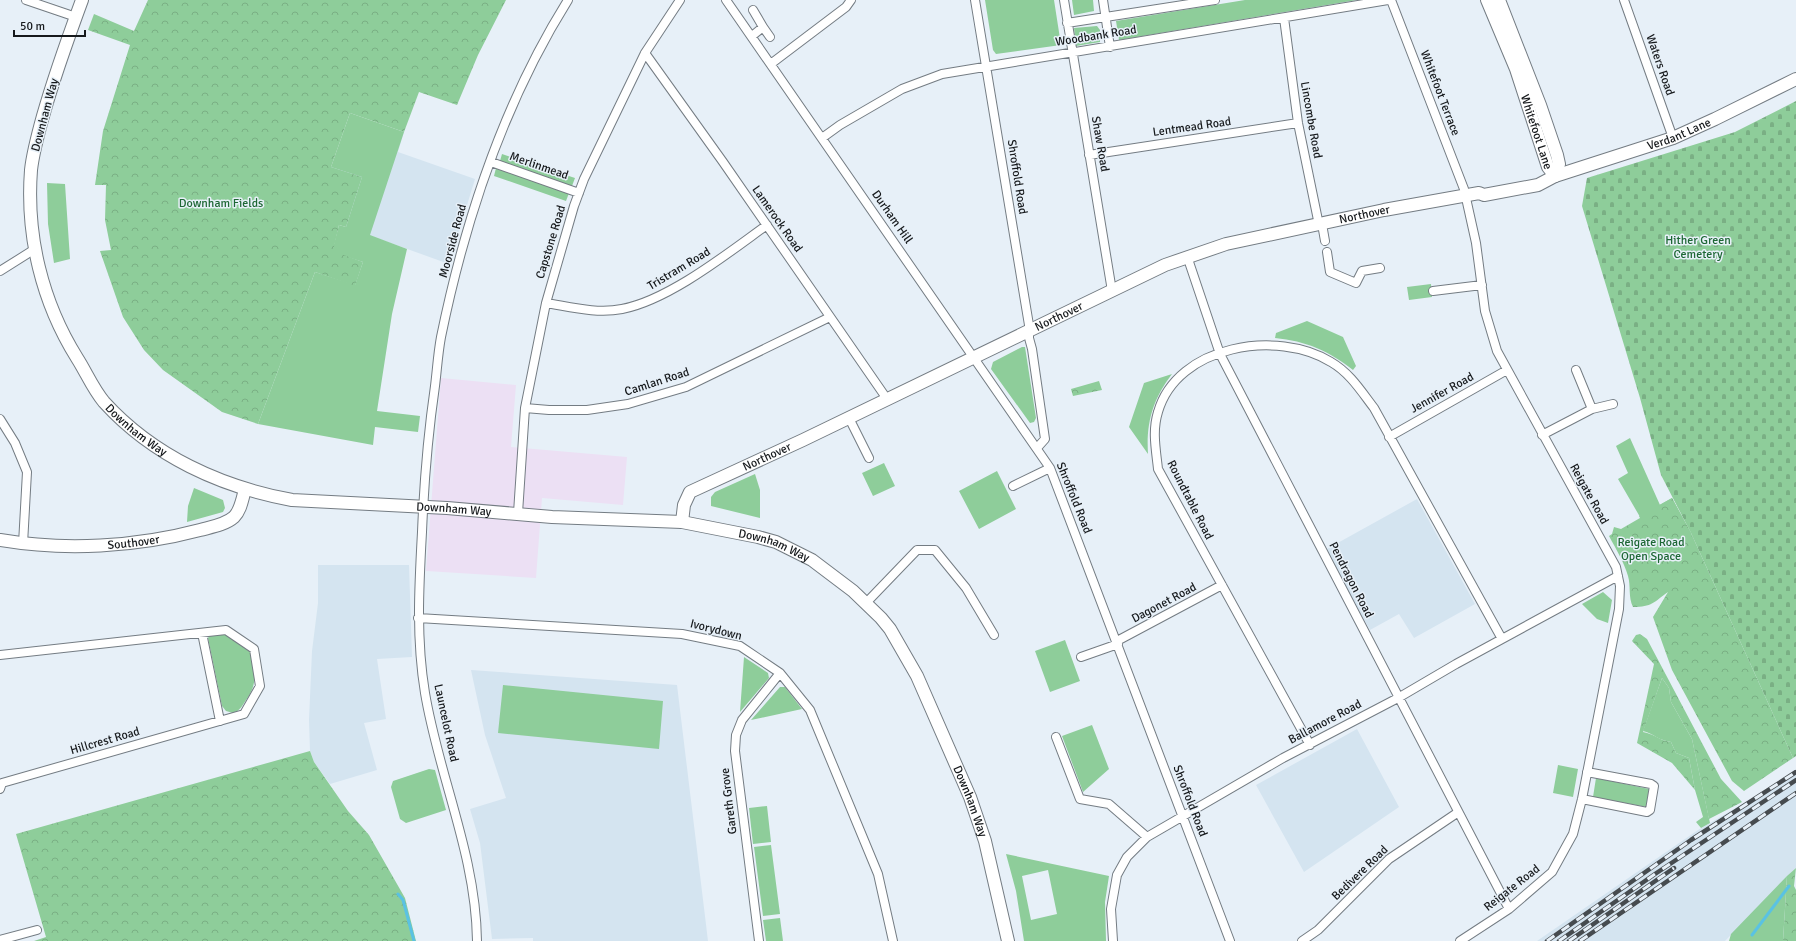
<svg xmlns="http://www.w3.org/2000/svg" width="1796" height="941" font-family="Signika,sans-serif">
  <style>
    .commercial { fill: #ece0f4 }
    .built { fill: #d4e4f0 }
    .green { fill: #8ecd9a; fill-rule: evenodd }
    .forest { fill: url(#forest-crowns) }
    .cemetery { fill: url(#cemetery-stones) }
    .lines { fill: none; stroke-linecap: round; stroke-linejoin: round }
    .stream { stroke: #5ac2e3; stroke-width: 3 }
    .street-casing { stroke: #747c83; stroke-width: 10 }
    .secondary-casing { stroke: #747c83; stroke-width: 14 }
    .street { stroke: #fff; stroke-width: 8 }
    .secondary { stroke: #fff; stroke-width: 12 }
    .rail-casing { stroke: #464b4f; stroke-width: 4.5 }
    .rail { stroke: #e7f0f8; stroke-width: 3; stroke-dasharray: 9; stroke-linecap: butt }
    .labels { text-anchor: middle; dominant-baseline: central; stroke-width: 3; stroke-linejoin: round; paint-order: stroke }
    .street-label { font-size: 12px; fill: #16191c; stroke: #e7f0f8 }
    .park-label { font-size: 12px; fill: #1d6734; stroke: #e7f0f8 }
  </style>
  <defs>
    <pattern id="forest-crowns" width="20" height="18" patternUnits="userSpaceOnUse"><rect width="20" height="18" fill="#8ecd9a"/><path d="M2 6a3 3 0 1 1 6 0M12 15a3 3 0 1 1 6 0" fill="none" stroke="#7aaf84"/></pattern>
    <pattern id="cemetery-stones" width="16" height="16" patternUnits="userSpaceOnUse"><rect width="16" height="16" fill="#8ecd9a"/><path d="M2 7V4a2 2 0 0 1 4 0v3zM10 15v-3a2 2 0 0 1 4 0v3z" fill="#7aaf84"/></pattern>
  </defs>
  <rect width="100%" height="100%" fill="#e7f0f8"/>
  <path class="commercial" d="M 441,378 L 516,385 L 511,447 L 627,457 L 623,505 L 542,498 L 536,578 L 426,571 Z"/>
  <path class="built" d="M 404,132 L 398,152 L 475,179 L 449,264 L 346,227 L 331,167 Z
    M 1417,499 L 1475,604 L 1414,638 L 1399,614 L 1370,630 L 1325,550 Z
    M 318,565 L 409,565 L 412,657 L 377,659 L 386,719 L 364,723 L 377,770 L 330,784 L 314,762 L 310,751 L 309,720 L 312,651 L 318,603 Z
    M 471,670 L 677,685 L 708,941 L 533,941 L 533,938 L 492,939 L 480,843 L 470,809 L 506,798 L 485,735 Z
    M 1357,729 L 1399,807 L 1304,872 L 1256,785 Z
    M 1796,773 L 1796,868 L 1725,941 L 1537,941 L 1698,830 Z"/>
  <path class="green" d="M 985,0 L 1054,0 L 1061,45 L 996,54 L 993,50 Z
    M 1072,0 L 1093,0 L 1094,11 L 1074,15 Z
    M 1245,0 L 1357,0 L 1119,40 L 1116,21 Z
    M 1097,26 L 1100,30 L 1100,42 L 1076,46 L 1074,28 Z
    M 350,113 L 404,132 L 370,235 L 407,249 L 392,314 L 377,411 L 420,416 L 418,432 L 375,427 L 373,445 L 258,424 L 315,272 L 355,285 L 363,262 L 332,252 L 339,225 L 346,227 L 362,177 L 331,167 Z
    M 502,154 L 575,178 L 572,186 L 500,161 Z
    M 496,168 L 569,193 L 566,201 L 494,176 Z
    M 47,183 L 65,184 L 70,259 L 54,263 L 48,224 Z
    M 1431,284 L 1432,297 L 1409,300 L 1407,287 Z
    M 1307,321 L 1343,337 L 1356,366 L 1353,370 C 1329,351 1306,341 1275,338 L 1276,333 Z
    M 1022,347 L 1025,347 L 1036,418 L 1034,422 L 1030,423 L 991,369 L 993,362 Z
    M 1172,374 C 1153,399 1146,422 1148,454 L 1129,427 L 1144,383 Z
    M 1630,438 L 1660,505 L 1672,498 L 1691,533 L 1658,548 L 1618,479 L 1628,473 L 1616,446 Z
    M 884,463 L 895,486 L 873,496 L 862,473 Z
    M 997,471 L 1016,509 L 979,529 L 959,491 Z
    M 755,474 L 760,490 L 760,518 L 711,506 L 711,497 L 715,492 Z
    M 194,488 L 223,500 L 225,508 L 223,512 L 187,522 L 188,506 Z
    M 1603,592 L 1612,600 L 1608,623 L 1597,619 L 1582,604 Z
    M 224,634 L 250,652 C 254,672 259,682 246,700 C 242,706 240,711 233,713 L 226,711 L 222,706 L 208,638 L 210,635 Z
    M 1065,640 L 1080,681 L 1050,692 L 1035,651 Z
    M 744,657 L 768,673 L 769,678 L 740,712 Z
    M 1662,678 L 1669,688 L 1671,702 L 1692,739 L 1710,823 L 1701,828 L 1696,822 L 1703,817 L 1695,790 L 1689,758 L 1676,753 L 1671,742 C 1657,740 1655,734 1643,731 Z
    M 503,685 L 663,701 L 659,749 L 498,733 Z
    M 780,687 L 785,687 L 802,709 L 751,720 Z
    M 1092,725 L 1109,769 L 1083,792 L 1062,736 Z
    M 1558,765 L 1578,769 L 1573,797 L 1553,793 Z
    M 429,769 L 435,770 L 446,810 L 406,823 L 400,819 L 391,787 L 393,781 Z
    M 1596,778 L 1649,789 L 1647,807 L 1593,797 Z
    M 767,806 L 771,842 L 753,844 L 749,808 Z
    M 771,845 L 780,914 L 763,916 L 754,847 Z
    M 1006,854 L 1109,876 L 1105,902 L 1106,941 L 1024,941 L 1016,891 ZM 1048,870 L 1057,914 L 1031,920 L 1022,876 Z
    M 1787,876 L 1783,941 L 1729,941 L 1731,934 Z
    M 780,918 L 783,941 L 766,941 L 763,920 Z"/>
  <path class="forest" d="M 148,0 L 506,0 L 478,55 L 457,105 L 419,92 L 404,132 L 350,113 L 331,167 L 362,177 L 346,227 L 339,225 L 333,251 L 363,262 L 355,286 L 315,272 L 258,424 L 222,412 L 163,370 L 144,350 L 123,317 L 100,251 L 111,250 L 105,220 L 106,185 L 95,185 L 103,131 L 130,45 L 88,30 L 94,14 L 134,31 Z
    M 1099,381 L 1102,390 L 1073,396 L 1071,389 Z
    M 1672,498 L 1691,533 L 1793,758 L 1744,791 L 1732,781 L 1672,670 L 1653,617 L 1668,592 C 1654,602 1652,607 1633,607 C 1628,597 1631,586 1628,576 C 1624,562 1616,549 1609,536 L 1612,534 L 1614,527 L 1621,529 L 1640,518 L 1639,516 Z
    M 1640,634 L 1647,639 L 1721,779 L 1742,802 L 1709,819 L 1692,739 L 1671,702 L 1669,688 L 1662,678 L 1643,732 C 1655,734 1658,740 1671,742 L 1676,753 L 1689,758 L 1695,790 L 1672,763 L 1637,743 L 1654,664 L 1632,641 L 1636,635 Z
    M 310,751 L 314,762 L 348,811 L 369,835 L 405,898 L 416,941 L 34,941 L 46,937 L 16,834 Z
    M 1796,868 L 1794,886 L 1796,890 L 1796,941 L 1783,941 L 1787,876 Z"/>
  <path class="cemetery" d="M 1796,101 L 1796,756 L 1793,758 L 1691,533 L 1661,475 L 1640,398 L 1582,206 L 1587,178 L 1735,132 Z"/>
  <g class="lines">
    <path class="stream" d="M 398,894 L 403,900 L 414,941
      M 1752,935 L 1789,886"/>
    <g class="street-casing">
      <path id="street" d="M 26,0 L 76,17
        M 726,0 L 1050,468 L 1230,941
        M 975,0 L 1029,325 L 1029,338 L 1032,349 L 1045,439 L 1037,448
        M 1064,0 L 1112,291
        M 1103,0 L 1110,47
        M 1391,0 L 1464,189 L 1476,243 L 1485,311 L 1497,351 L 1616,567 L 1620,586 L 1619,609 L 1582,799 L 1573,834 L 1552,872 L 1509,909 L 1460,941
        M 1624,0 L 1673,138
        M 753,10 L 763,27
        M 1284,18 L 1298,123 L 1319,225
        M 1067,23 L 1215,0
        M 752,36 L 763,27 L 770,37
        M 645,53 L 723,162 L 887,399
        M 772,63 L 846,7 L 851,0
        M 822,138 L 840,125 L 902,89 L 942,74 L 1388,0
        M 1089,155 L 1298,123
        M 491,162 L 579,193
        M 1322,224 L 1325,241
        M 1327,252 L 1330,272 L 1356,283 L 1362,271 L 1380,268
        M 1187,256 L 1220,354 L 1509,909
        M 0,271 L 35,249
        M 1433,291 L 1482,285
        M 546,303 C 571,307 597,314 622,309 C 669,300 728,253 767,225
        M 525,408 L 549,410 L 587,410 L 628,404 L 686,387 L 830,317
        M 1592,409 L 1613,404
        M 849,418 L 869,458
        M 0,419 L 15,443 L 27,472 L 23,544
        M 1542,435 L 1592,409 L 1576,370
        M 1389,437 L 1507,370
        M 1013,486 L 1050,468
        M 518,513 L 525,408 L 546,303 L 574,206 L 584,179 L 645,53 L 680,0
        M 866,603 L 917,550 L 935,550 L 966,588 L 994,635
        M 418,618 L 682,634 L 740,646 L 780,673 L 810,710 L 878,874 L 893,941
        M 202,633 L 220,721
        M 1117,641 L 1222,585
        M 0,655 L 226,630 L 254,649 L 260,686 L 244,714 L 2,783 L 0,789
        M 1081,657 L 1118,644
        M 1056,737 L 1080,799 L 1109,804 L 1147,837
        M 1310,745 L 1158,469 C 1156,450 1152,431 1158,412 C 1177,345 1278,329 1331,362 C 1350,373 1361,391 1374,408 L 1502,639
        M 1582,799 L 1647,812 L 1650,810 L 1654,786 L 1651,784 L 1587,772
        M 0,940 L 37,930
        M 477,941 C 476,855 439,777 425,693 C 416,639 419,586 422,532 C 424,483 428,434 435,386 C 437,370 438,353 441,337 C 465,220 504,102 568,0
        M 759,941 L 735,751 L 736,735 L 742,720 L 780,673
        M 1113,941 L 1111,909 L 1117,875 L 1127,857 L 1147,837 L 1283,758 L 1398,698 L 1456,664 L 1618,576
        M 1302,941 L 1318,930 L 1389,859 L 1457,813"/>
    </g>
    <g class="secondary-casing">
      <g id="secondary">
        <path id="s1" d="M 82,0 C 68,38 54,77 43,116 C 38,134 33,152 31,170 C 26,236 42,302 77,358 C 86,372 93,389 104,402 C 153,456 221,487 292,500 L 447,508 L 552,517 L 682,522 L 758,537 L 776,542 L 812,560 L 853,591 L 881,618 L 890,629 L 917,676 L 970,797 L 985,841 L 1008,941"/>
        <path id="s2" d="M 1487,0 L 1516,69 L 1548,167 L 1555,176"/>
        <path d="M 1499,0 L 1540,105 L 1557,155 L 1559,164 L 1555,176"/>
        <path id="s3" d="M 682,522 L 684,505 L 690,492 L 803,440 L 1165,265 L 1226,244 L 1384,210 L 1479,193 L 1484,195 L 1538,185 L 1555,176 L 1673,138 L 1715,119 L 1796,79"/>
        <path id="s4" d="M 0,540 C 65,551 136,547 200,530 C 211,527 225,525 234,517 C 241,510 242,499 245,490"/>
      </g>
    </g>
    <use href="#street" class="street"/>
    <use href="#secondary" class="secondary"/>
    <g class="rail-casing">
      <path id="rail" d="M 1547,941 L 1691,840 L 1796,772
        M 1559,941 L 1655,874 L 1796,780
        M 1569,941 L 1674,868
        M 1580,941 L 1796,793"/>
    </g>
    <use href="#rail" class="rail"/>
  </g>
  <g class="labels">
    <g class="street-label">
      <text transform="translate(1096 36) rotate(-9)">Woodbank Road</text>
      <text transform="translate(1660 65) rotate(71)">Waters Road</text>
      <text transform="translate(1440 93) rotate(69)">Whitefoot Terrace</text>
      <text transform="translate(45 115) rotate(-75)">Downham Way</text>
      <text transform="translate(1311 120) rotate(80)">Lincombe Road</text>
      <text transform="translate(1192 127) rotate(-8)">Lentmead Road</text>
      <text stroke="none"><textPath href="#s2" startOffset="141">Whitefoot Lane</textPath></text>
      <text stroke="none"><textPath href="#s3" startOffset="1091">Verdant Lane</textPath></text>
      <text transform="translate(1100 144) rotate(80)">Shaw Road</text>
      <text transform="translate(539 166) rotate(19)">Merlinmead</text>
      <text transform="translate(1017 177) rotate(81)">Shroffold Road</text>
      <text stroke="none"><textPath href="#s3" startOffset="764">Northover</textPath></text>
      <text transform="translate(892 217) rotate(55)">Durham Hill</text>
      <text transform="translate(777 219) rotate(55)">Lamerock Road</text>
      <text transform="translate(453 241) rotate(-75)">Moorside Road</text>
      <text transform="translate(551 242) rotate(-73)">Capstone Road</text>
      <text transform="translate(679 269) rotate(-31)">Tristram Road</text>
      <text stroke="none"><textPath href="#s3" startOffset="440">Northover</textPath></text>
      <text transform="translate(657 382) rotate(-18)">Camlan Road</text>
      <text transform="translate(1442 393) rotate(-29)">Jennifer Road</text>
      <text stroke="none"><textPath href="#s1" startOffset="469">Downham Way</textPath></text>
      <text stroke="none"><textPath href="#s3" startOffset="116">Northover</textPath></text>
      <text transform="translate(1589 494) rotate(61)">Reigate Road</text>
      <text transform="translate(1074 498) rotate(68)">Shroffold Road</text>
      <text transform="translate(1190 500) rotate(63)">Roundtable Road</text>
      <text stroke="none"><textPath href="#s1" startOffset="804">Downham Way</textPath></text>
      <text stroke="none"><textPath href="#s4" startOffset="134">Southover</textPath></text>
      <text stroke="none"><textPath href="#s1" startOffset="1128">Downham Way</textPath></text>
      <text transform="translate(1351 580) rotate(63)">Pendragon Road</text>
      <text transform="translate(1164 603) rotate(-28)">Dagonet Road</text>
      <text transform="translate(716 630) rotate(14)">Ivorydown</text>
      <text transform="translate(1325 722) rotate(-28)">Ballamore Road</text>
      <text transform="translate(446 723) rotate(78)">Launcelot Road</text>
      <text transform="translate(105 741) rotate(-16)">Hillcrest Road</text>
      <text transform="translate(729 801) rotate(-97)">Gareth Grove</text>
      <text transform="translate(1190 801) rotate(69)">Shroffold Road</text>
      <text stroke="none"><textPath href="#s1" startOffset="1464">Downham Way</textPath></text>
      <text transform="translate(1360 873) rotate(-44)">Bedivere Road</text>
      <text transform="translate(1512 888) rotate(-38)">Reigate Road</text>
    </g>
    <g class="park-label">
      <text x="221" y="203">Downham Fields</text>
      <text x="1698" y="240">Hither Green<tspan x="1698" dy="14">Cemetery</tspan></text>
      <text x="1651" y="542">Reigate Road<tspan x="1651" dy="14">Open Space</tspan></text>
    </g>
  </g>
  <path d="M14 30v6h71v-6" fill="none" stroke="#16191c" stroke-width="2"/>
  <text x="20" y="30" font-size="12" fill="#16191c" stroke="#e7f0f8" stroke-width="3" paint-order="stroke">50 m</text>
</svg>
